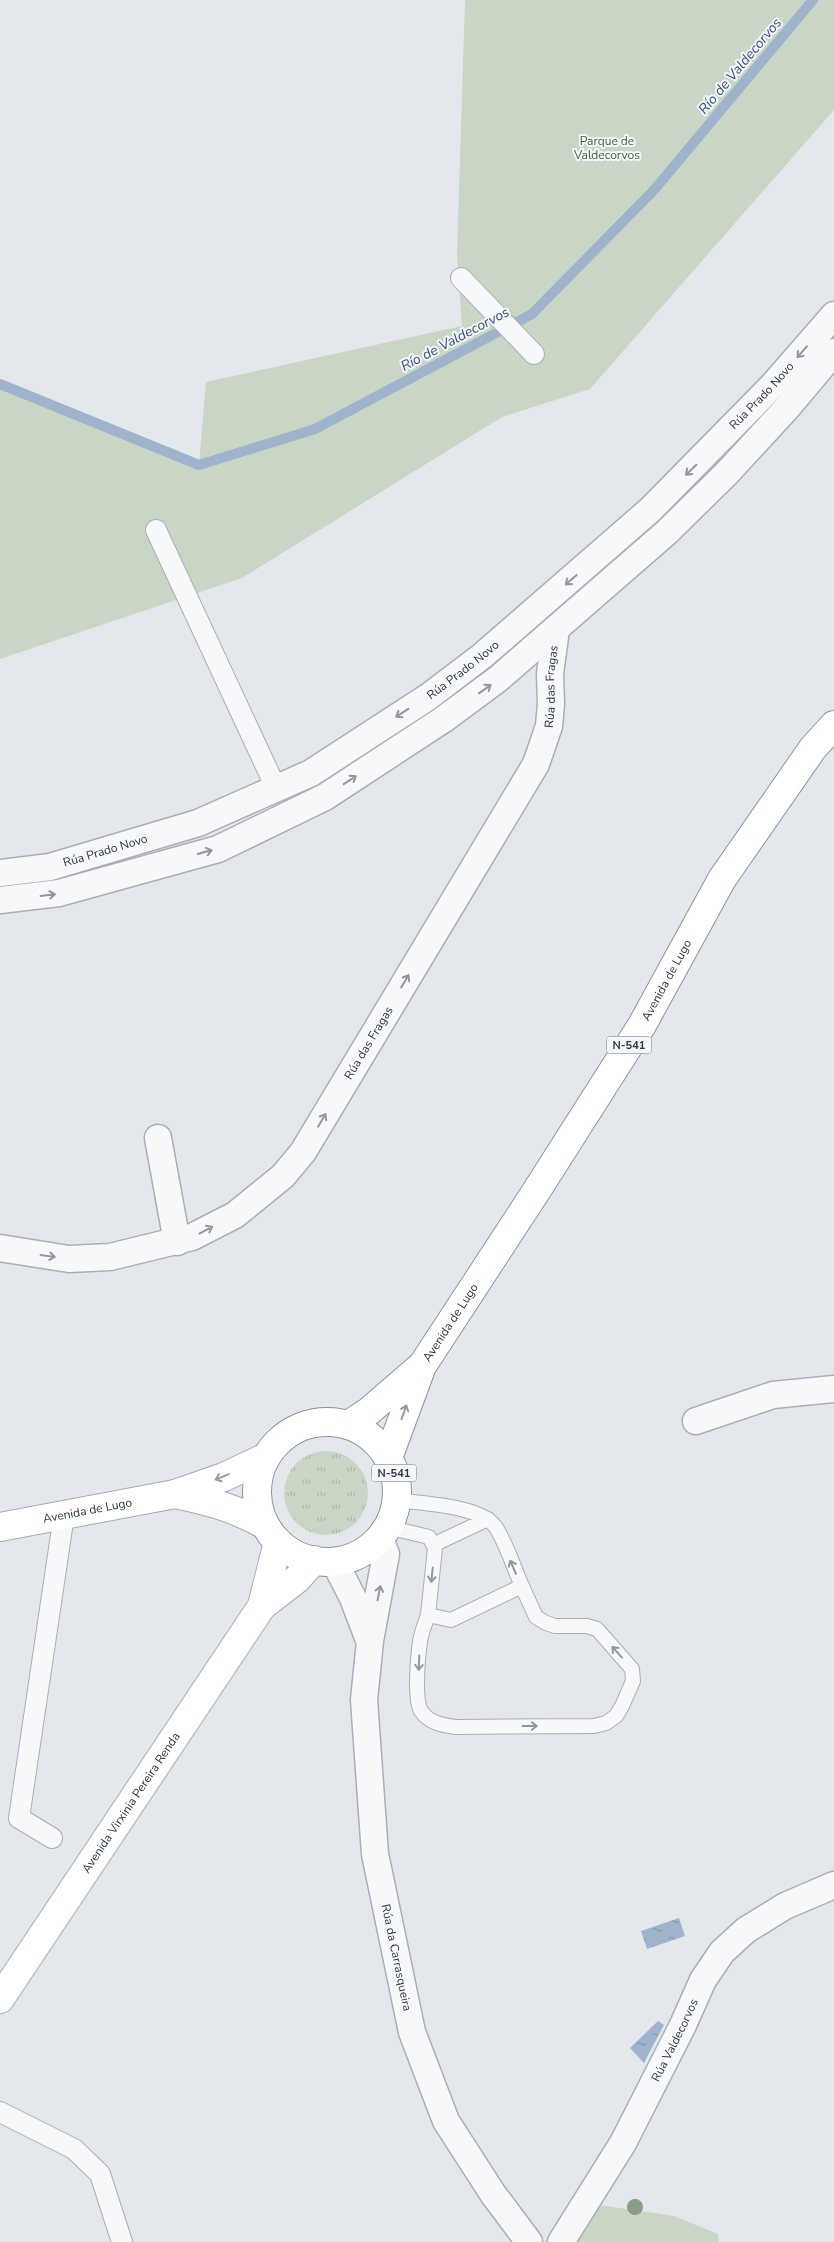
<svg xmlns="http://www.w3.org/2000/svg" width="834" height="2242" font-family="'Nunito Sans',sans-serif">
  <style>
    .grass { fill: url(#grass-tufts) }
    .park { fill: #c9d6c5 }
    .water { fill: url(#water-ripples) }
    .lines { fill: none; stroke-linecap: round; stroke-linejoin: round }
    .stream { stroke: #9fb4cc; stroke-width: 10 }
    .service-casing { stroke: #a9aeb7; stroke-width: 16 }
    .pedestrian-casing { stroke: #a9aeb7; stroke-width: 22 }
    .minor-casing { stroke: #a9aeb7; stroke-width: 29 }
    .secondary-casing { stroke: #a9aeb7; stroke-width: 30 }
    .primary-casing { stroke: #a3abb8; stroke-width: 30 }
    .trunk-casing { stroke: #8b94a3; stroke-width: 30 }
    .service { stroke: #f7f8fa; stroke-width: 14 }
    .pedestrian { stroke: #f7f8fa; stroke-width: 20 }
    .minor { stroke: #f7f8fa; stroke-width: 26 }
    .secondary { stroke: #fff; stroke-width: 28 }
    .primary { stroke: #fff; stroke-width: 28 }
    .trunk { stroke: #fff; stroke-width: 28 }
    .tree { fill: #899d89 }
    .oneway { stroke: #9196a0 }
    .oneway2 { stroke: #959aa2 }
    .labels { text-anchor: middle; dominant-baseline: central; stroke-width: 4; stroke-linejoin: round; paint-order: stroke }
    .shield { fill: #f4f6f9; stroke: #676e7b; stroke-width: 1 }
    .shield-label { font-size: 11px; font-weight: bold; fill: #2b3445 }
    .park-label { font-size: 12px; fill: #3f6138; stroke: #f4f6f9 }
    .street-label { font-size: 12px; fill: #2b3445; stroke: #f4f6f9 }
    .water-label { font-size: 14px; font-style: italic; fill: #34527a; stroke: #f4f6f9 }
  </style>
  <defs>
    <pattern id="grass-tufts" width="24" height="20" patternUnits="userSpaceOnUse" patternTransform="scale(1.25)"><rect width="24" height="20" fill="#c9d6c5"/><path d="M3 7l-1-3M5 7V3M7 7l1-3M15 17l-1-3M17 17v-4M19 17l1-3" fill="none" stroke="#adb8ab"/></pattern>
    <pattern id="water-ripples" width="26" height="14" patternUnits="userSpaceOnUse" patternTransform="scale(1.25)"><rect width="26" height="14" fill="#9fb4cc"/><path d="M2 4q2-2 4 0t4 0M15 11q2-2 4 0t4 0" fill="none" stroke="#8293a7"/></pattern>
  </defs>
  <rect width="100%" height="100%" fill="#e4e7ec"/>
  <path class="grass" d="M284 1493a42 42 0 1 1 84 0a42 42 0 1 1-84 0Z"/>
  <path class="park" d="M 465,0 L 834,0 L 834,110 L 590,389 L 502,417 L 242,578 L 0,659 L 0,384 L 199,465 L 206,382 L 462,326 L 457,256 Z
    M 586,2203 L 674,2216 L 718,2234 L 719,2242 L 561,2242 Z"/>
  <path class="water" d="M 679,1918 L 685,1936 L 647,1949 L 641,1931 Z
    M 658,2021 L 664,2025 L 644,2063 L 630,2048 Z"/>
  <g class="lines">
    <path class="stream" d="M 0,384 L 199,465 L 315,429 L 532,314 L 654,190 L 813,0"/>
    <g class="service-casing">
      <path id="service" d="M 387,1527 L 429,1537 L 435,1548 L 428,1615 L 451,1620 L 522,1586 C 514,1568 507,1546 497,1529 C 483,1505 423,1504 397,1500
        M 435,1544 L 488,1519
        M 428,1615 C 425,1624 421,1633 420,1642 C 418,1655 414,1700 421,1711 C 429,1723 442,1725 455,1727 L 594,1726 L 606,1723 L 616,1716 L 622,1706 L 633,1681 L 632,1669 L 597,1629 L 587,1626 L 555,1626 L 546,1623 L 536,1617 L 522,1586"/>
    </g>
    <g class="pedestrian-casing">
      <path id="pedestrian" d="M 461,278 L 534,354
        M 156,530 L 276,788
        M 52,1838 L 19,1818 L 64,1515
        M 0,2112 L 74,2149 L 100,2174 L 122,2242"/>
    </g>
    <g class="minor-casing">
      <g id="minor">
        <path id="s1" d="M 0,873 L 50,867 L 198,823 L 311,773 L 428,697 L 482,656 L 650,510 L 773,385 L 834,315"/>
        <path d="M 0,900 L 59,893 L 218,849 L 325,797 L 444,719 L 498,679 L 667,532 L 727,473 L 787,408 L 834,352"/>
        <path d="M 158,1138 L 177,1242"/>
        <path id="s2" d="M 0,1248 L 69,1259 L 110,1257 L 192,1237 L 235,1215 L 283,1176 L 303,1152 L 536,764 L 549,726 L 551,704 L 550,674 L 556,629"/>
        <path d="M 696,1421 L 773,1395 L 834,1389"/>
        <path id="s3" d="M 380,1538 L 386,1554 L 370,1641 L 364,1700 L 375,1854 L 412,2032 L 446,2121 L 493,2194 L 529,2242"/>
        <path d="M 334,1561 L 353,1598 L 369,1640"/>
        <path id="s4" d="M 561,2242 L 623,2143 L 683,2025 L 703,1980 L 722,1952 L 746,1930 L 785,1906 L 834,1885"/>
      </g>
    </g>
    <g class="secondary-casing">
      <g id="secondary">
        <path d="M 262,1606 L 278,1542"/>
        <path id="s5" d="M 0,1999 L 262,1606 L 297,1579 L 314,1560"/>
      </g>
    </g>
    <g class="primary-casing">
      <g id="primary">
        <path d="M 175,1494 C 209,1501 235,1508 265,1525"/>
        <path id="s6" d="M 0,1527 L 175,1494 L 224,1477 L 266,1457"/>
      </g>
    </g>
    <g class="trunk-casing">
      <g id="trunk">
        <circle cx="327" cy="1492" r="70"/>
        <path d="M 348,1425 L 368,1412 L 419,1368"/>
        <path id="s7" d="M 388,1458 L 422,1366 L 537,1190 L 642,1025 L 722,879 L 813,748 L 834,725"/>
      </g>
    </g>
    <use href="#service" class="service"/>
    <use href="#pedestrian" class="pedestrian"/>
    <use href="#minor" class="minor"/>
    <use href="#secondary" class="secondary"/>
    <use href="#primary" class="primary"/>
    <use href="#trunk" class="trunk"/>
  </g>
  <circle class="tree" cx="635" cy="2207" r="8"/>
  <defs><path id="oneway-shaft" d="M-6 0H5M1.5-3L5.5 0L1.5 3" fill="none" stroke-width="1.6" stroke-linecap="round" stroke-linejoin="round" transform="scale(1.25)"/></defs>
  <g class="oneway">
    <use href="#oneway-shaft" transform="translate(802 352) rotate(131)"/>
    <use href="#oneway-shaft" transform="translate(691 470) rotate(136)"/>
    <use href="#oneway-shaft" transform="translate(571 580) rotate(139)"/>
    <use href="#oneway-shaft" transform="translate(485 689) rotate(-36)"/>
    <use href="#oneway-shaft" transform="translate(402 713) rotate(147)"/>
    <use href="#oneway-shaft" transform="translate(350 780) rotate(-33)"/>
    <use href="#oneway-shaft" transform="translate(205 852) rotate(-16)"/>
    <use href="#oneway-shaft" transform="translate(48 895) rotate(-7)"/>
    <use href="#oneway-shaft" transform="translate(405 981) rotate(-59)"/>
    <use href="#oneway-shaft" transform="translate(322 1120) rotate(-59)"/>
    <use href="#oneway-shaft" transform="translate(206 1230) rotate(-28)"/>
    <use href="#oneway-shaft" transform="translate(48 1256) rotate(8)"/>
    <use href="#oneway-shaft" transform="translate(513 1567) rotate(-113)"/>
    <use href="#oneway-shaft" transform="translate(432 1575) rotate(96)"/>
    <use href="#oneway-shaft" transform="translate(379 1593) rotate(-79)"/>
    <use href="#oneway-shaft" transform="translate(617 1652) rotate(-132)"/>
    <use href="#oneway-shaft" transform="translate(419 1663) rotate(92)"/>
    <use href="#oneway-shaft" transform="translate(530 1726)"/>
  </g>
  <g class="oneway2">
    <use href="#oneway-shaft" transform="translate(404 1412) rotate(-70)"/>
    <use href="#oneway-shaft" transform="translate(222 1477) rotate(158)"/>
  </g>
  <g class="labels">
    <g class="shield">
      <rect x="606.5" y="1036.5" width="45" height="17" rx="4"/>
      <rect x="371.5" y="1464.5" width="45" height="17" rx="4"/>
    </g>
    <g class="shield-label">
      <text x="629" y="1045">N-541</text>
      <text x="394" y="1473">N-541</text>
    </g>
    <g class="park-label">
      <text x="607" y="141">Parque de<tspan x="607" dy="14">Valdecorvos</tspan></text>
    </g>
    <g class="street-label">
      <text stroke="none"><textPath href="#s1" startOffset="918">Rúa Prado Novo</textPath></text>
      <text stroke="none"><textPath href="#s1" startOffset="512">Rúa Prado Novo</textPath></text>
      <text stroke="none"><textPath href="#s2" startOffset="869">Rúa das Fragas</textPath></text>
      <text stroke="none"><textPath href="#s1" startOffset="108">Rúa Prado Novo</textPath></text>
      <text stroke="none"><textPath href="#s7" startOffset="555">Avenida de Lugo</textPath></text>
      <text stroke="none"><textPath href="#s2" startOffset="464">Rúa das Fragas</textPath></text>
      <text stroke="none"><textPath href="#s7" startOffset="150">Avenida de Lugo</textPath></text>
      <text stroke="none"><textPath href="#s6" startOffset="89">Avenida de Lugo</textPath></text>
      <text stroke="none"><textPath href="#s5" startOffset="236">Avenida Virxinia Pereira Renda</textPath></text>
      <text stroke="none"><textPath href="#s3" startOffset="425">Rúa da Carrasqueira</textPath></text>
      <text stroke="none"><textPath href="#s4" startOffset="232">Rúa Valdecorvos</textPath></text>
    </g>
    <g class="water-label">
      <text transform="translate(740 66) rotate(-50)">Río de Valdecorvos</text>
      <text transform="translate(455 339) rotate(-28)">Río de Valdecorvos</text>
    </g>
  </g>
</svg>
